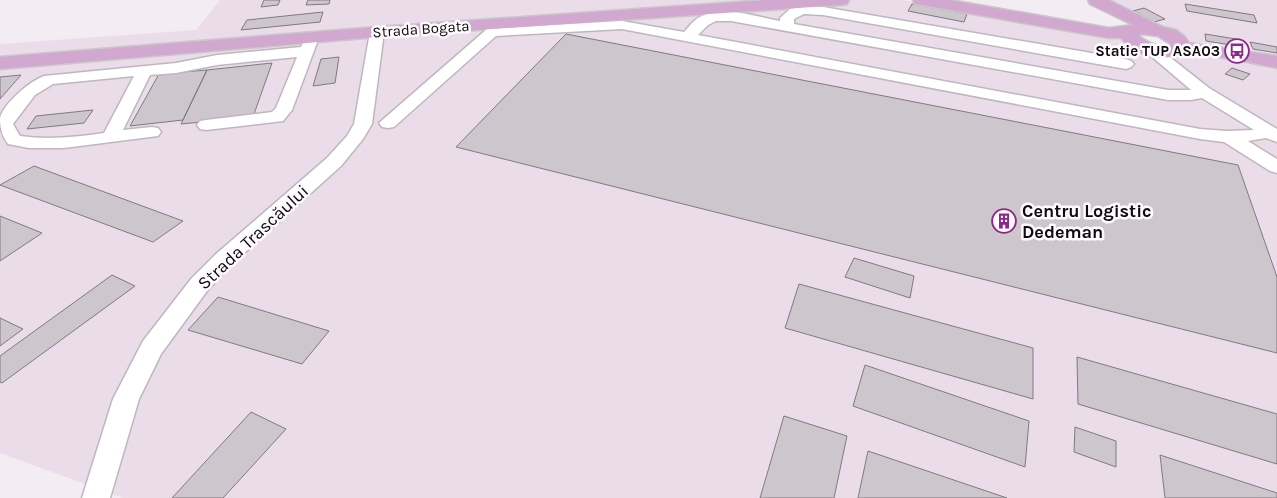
<svg xmlns="http://www.w3.org/2000/svg" width="1277" height="498" font-family="Karla,sans-serif">
  <style>
    .built { fill: #eadde9 }
    .building { fill: #cdc6cc; stroke: #807a80 }
    .lines { fill: none; stroke-linecap: round; stroke-linejoin: round }
    .minor-casing { stroke: #beb7bd; stroke-width: 3 }
    .major-casing { stroke: #cac9ca; stroke-width: 3 }
    .minor { fill: #fff; fill-rule: evenodd }
    .major { fill: #d2a8d0; fill-rule: evenodd }
    .labels { text-anchor: middle; dominant-baseline: central; stroke-width: 5; stroke-linejoin: round; paint-order: stroke }
    .far-street-label { font-size: 15px; fill: #0d0b0d; stroke: #fefafe }
    .far-poi-label { font-size: 15px; font-weight: bold; fill: #0d0b0d; stroke: #fefafe; text-anchor: end }
    .poi-label { font-size: 18px; font-weight: bold; fill: #0d0b0d; stroke: #fefafe; text-anchor: start }
    .street-label { font-size: 18px; fill: #0d0b0d; stroke: #fefafe }
  </style>
  <rect width="100%" height="100%" fill="#f3ecf2"/>
  <path class="built" d="M 220,0 L 903,0 L 1198,52 L 1109,0 L 1277,0 L 1277,498 L 123,498 L 0,453 L 0,44 L 196,30 Z"/>
  <path class="building" d="M 264,0 L 280,0 L 278,5 L 261,7 Z
    M 308,0 L 330,0 L 329,4 L 306,5 Z
    M 912,4 L 967,14 L 964,22 L 908,11 Z
    M 1185,4 L 1254,15 L 1257,23 L 1187,11 Z
    M 1144,8 L 1165,19 L 1154,22 L 1133,11 Z
    M 323,12 L 320,22 L 241,30 L 247,20 Z
    M 566,34 L 1238,165 L 1277,277 L 1277,353 L 456,147 Z
    M 1205,34 L 1236,39 L 1238,46 L 1206,41 Z
    M 1250,42 L 1277,47 L 1277,53 L 1253,49 Z
    M 339,57 L 335,83 L 313,86 L 321,59 Z
    M 272,63 L 253,117 L 181,124 L 207,70 Z
    M 1232,68 L 1250,74 L 1243,80 L 1225,74 Z
    M 207,70 L 183,120 L 130,126 L 159,74 Z
    M 21,75 L 0,99 L 0,77 Z
    M 93,110 L 84,123 L 27,129 L 36,116 Z
    M 34,166 L 183,221 L 153,242 L 0,185 Z
    M 0,216 L 42,233 L 0,261 Z
    M 854,258 L 914,276 L 910,298 L 845,277 Z
    M 112,275 L 135,286 L 2,383 L 0,382 L 0,356 Z
    M 799,284 L 1033,348 L 1033,399 L 785,328 Z
    M 218,297 L 329,331 L 302,364 L 188,330 Z
    M 0,318 L 23,329 L 0,346 Z
    M 1077,357 L 1277,414 L 1277,464 L 1078,404 Z
    M 865,365 L 1029,421 L 1025,467 L 853,406 Z
    M 251,412 L 286,429 L 223,498 L 172,498 Z
    M 784,416 L 847,436 L 834,498 L 760,498 Z
    M 1075,427 L 1116,441 L 1116,467 L 1074,452 Z
    M 868,451 L 1007,498 L 858,498 Z
    M 1160,455 L 1277,493 L 1277,498 L 1165,498 Z"/>
  <g class="lines">
    <g class="minor-casing">
      <path id="minor" d="M 804,6 L 823,7 L 1126,59 L 1131,61 L 1134,64 L 1131,67 L 1126,69 L 823,15 L 804,14 L 794,19 L 794,24 L 1168,90 L 1191,90 L 1144,50 L 1147,47 L 1157,47 L 1209,88 L 1277,129 L 1277,142 L 1266,138 L 1248,141 L 1277,159 L 1277,173 L 1270,171 L 1224,142 L 1200,139 L 622,29 L 496,36 L 394,127 L 388,128 L 382,127 L 379,123 L 487,29 L 622,21 L 684,32 C 689,27 694,19 702,16 C 724,5 757,17 780,21 L 780,18 L 790,9 ZM 716,21 L 731,21 L 1168,100 L 1191,100 L 1202,98 L 1254,130 L 1226,131 L 1200,129 L 698,35 L 708,25 Z
        M 377,28 L 382,29 L 384,32 L 372,124 L 363,139 L 341,166 L 232,264 L 207,291 L 161,354 L 139,399 L 110,498 L 82,498 L 113,399 L 143,341 L 191,279 L 216,254 L 327,158 L 347,136 L 354,124 L 370,32 L 372,29 Z
        M 311,36 L 316,37 L 318,40 L 292,110 L 283,121 L 206,130 L 200,129 L 197,125 L 200,121 L 206,120 L 272,112 L 276,108 L 297,57 L 217,65 L 176,73 L 150,75 L 123,130 L 152,127 L 158,128 L 161,132 L 158,136 L 64,148 L 29,148 L 8,144 C 2,136 0,128 0,118 C 4,103 30,81 44,76 L 176,63 L 217,55 L 301,47 L 306,37 ZM 134,76 L 104,133 C 76,137 48,140 20,136 L 13,124 L 35,95 L 53,84 Z"/>
    </g>
    <g class="major-casing">
      <path id="major" d="M 767,0 L 849,0 L 847,4 L 841,5 L 377,37 L 0,69 L 0,57 L 377,27 Z
        M 913,0 L 950,0 L 1109,28 L 1133,25 L 1090,4 L 1088,0 L 1109,0 L 1163,27 L 1176,30 L 1185,37 L 1189,43 L 1277,56 L 1277,68 C 1252,63 1226,57 1200,55 C 1189,53 1181,56 1170,57 C 1152,60 1132,52 1121,38 L 1109,38 L 921,5 L 915,4 ZM 1141,34 L 1158,36 L 1172,45 C 1160,49 1148,43 1139,36 Z"/>
    </g>
    <use href="#minor" class="minor"/>
    <use href="#major" class="major"/>
  </g>
  <defs>
    <g id="bus-ring" transform="scale(1.25)"><circle r="9.5" fill="#fefafe" stroke="#8e278c" stroke-width="1.5"/><path d="M-5-6H5V4H4V6H2V4H-2V6H-4V4H-5ZM-3.5-4V0h7V-4ZM-3.5 1.2v1.5H-2V1.2ZM2 1.2v1.5H3.5V1.2Z" fill="#8e278c"/></g>
    <g id="building-ring" transform="scale(1.25)"><circle r="9.5" fill="#fefafe" stroke="#8e278c" stroke-width="1.5"/><path d="M-4-6H4V6H1V3H-1V6H-4ZM-2.5-4.3h1.7v1.8h-1.7ZM.8-4.3h1.7v1.8H.8ZM-2.5-1h1.7V.8h-1.7ZM.8-1h1.7V.8H.8Z" fill="#8e278c"/></g>
  </defs>
  <g fill-rule="evenodd">
    <use href="#bus-ring" x="1237" y="51"/>
    <use href="#building-ring" x="1004" y="221"/>
  </g>
  <g class="labels">
    <g class="far-street-label">
      <text transform="translate(421 29) rotate(-4)">Strada Bogata</text>
    </g>
    <g class="far-poi-label">
      <text x="1220" y="51">Statie TUP ASA03</text>
    </g>
    <g class="poi-label">
      <text x="1022" y="211">Centru Logistic<tspan x="1022" dy="21">Dedeman</tspan></text>
    </g>
    <g class="street-label">
      <text transform="translate(253 237) rotate(-43)">Strada Trascăului</text>
    </g>
  </g>
</svg>
